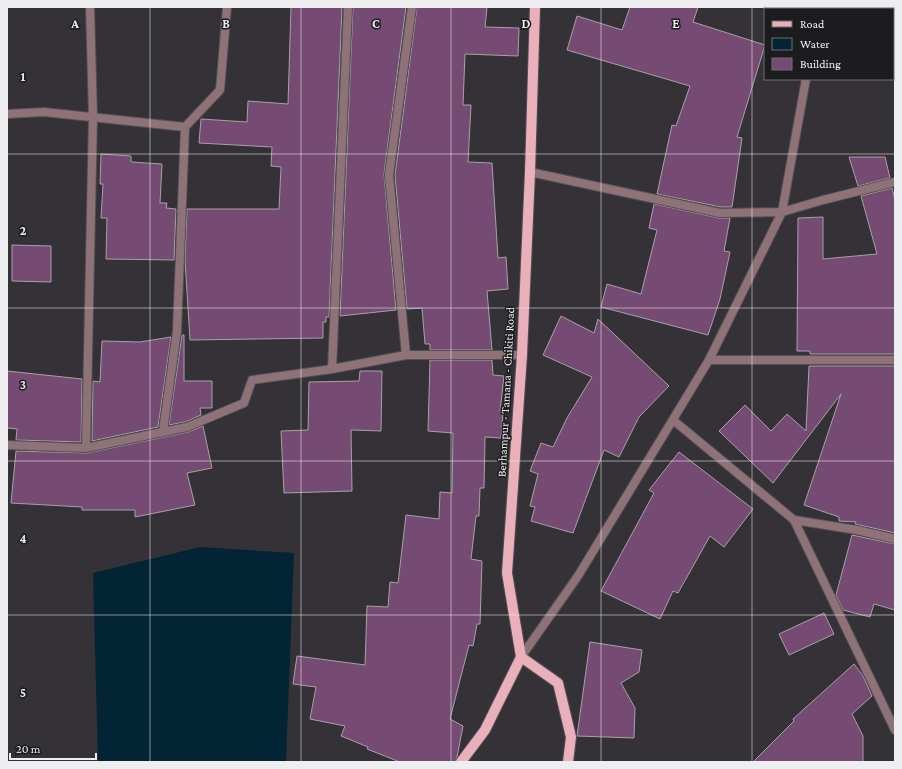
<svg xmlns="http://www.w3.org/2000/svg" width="902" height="769" font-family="'Crimson Pro',serif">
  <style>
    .water { fill: #022434 }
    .building { fill: #754b73; stroke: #a7a2a7 }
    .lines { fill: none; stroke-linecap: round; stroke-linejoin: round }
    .street-casing { stroke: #525055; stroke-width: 10 }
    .primary-casing { stroke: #525055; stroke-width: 12 }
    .street { stroke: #8f7277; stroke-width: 8 }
    .primary { stroke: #e9b0ba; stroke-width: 10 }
    .grid { fill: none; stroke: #eeedf0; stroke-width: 1; stroke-opacity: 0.55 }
    .labels { text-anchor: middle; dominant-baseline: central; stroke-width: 3; stroke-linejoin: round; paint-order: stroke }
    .street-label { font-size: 12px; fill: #eeedf0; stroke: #1c1b1d }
    .grid-label { font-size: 13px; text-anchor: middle; font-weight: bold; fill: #eeedf0; stroke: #1c1b1d; stroke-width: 3; stroke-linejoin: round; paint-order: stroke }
  </style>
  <rect width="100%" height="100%" fill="#343237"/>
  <path class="water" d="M 200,547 L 294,553 L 286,762 L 98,762 L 93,573 Z"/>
  <path class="building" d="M 291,7 L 342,7 L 329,317 L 326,317 L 326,322 L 323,322 L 323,338 L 190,340 L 185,260 L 187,209 L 279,209 L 281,167 L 271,166 L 272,147 L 199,143 L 201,119 L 247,122 L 248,101 L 288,104 Z
    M 353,7 L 406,7 L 384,174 L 396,310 L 340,316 Z
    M 417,7 L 487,7 L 485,27 L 519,28 L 518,56 L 465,54 L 463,105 L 471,105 L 468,162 L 492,163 L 498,258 L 506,257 L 508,289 L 487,291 L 492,350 L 430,350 L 430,344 L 425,344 L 422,308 L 407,309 L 395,175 Z
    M 630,7 L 698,7 L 693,22 L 765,45 L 737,137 L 742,138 L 732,207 L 721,207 L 657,194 L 672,125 L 676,126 L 690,86 L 567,50 L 577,16 L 622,30 Z
    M 101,154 L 131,156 L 131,162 L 162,164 L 160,203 L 167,203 L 166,208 L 176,209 L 174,260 L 106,259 L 107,218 L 101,218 L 103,184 L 100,184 Z
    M 849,157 L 885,157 L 890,178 L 858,186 Z
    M 892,188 L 895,200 L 895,354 L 810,354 L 810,351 L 797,351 L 798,218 L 823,217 L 823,259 L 877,254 L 861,196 Z
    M 654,204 L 719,218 L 730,218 L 724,251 L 730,252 L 720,299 L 708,335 L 601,307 L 607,284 L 641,294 L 657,230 L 649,228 Z
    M 12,245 L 51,246 L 51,282 L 12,281 Z
    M 561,316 L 594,333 L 598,319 L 669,386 L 639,417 L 619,457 L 604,450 L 573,533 L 531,521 L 535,507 L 530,506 L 538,474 L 530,471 L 541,443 L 553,447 L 567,418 L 592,377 L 543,355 Z
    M 182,335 L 184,335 L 184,381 L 212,381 L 212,408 L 200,408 L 201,415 L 185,422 L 169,425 Z
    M 171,337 L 158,427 L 92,441 L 93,381 L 100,382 L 102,341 L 140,342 Z
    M 430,360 L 492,360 L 493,375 L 504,376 L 500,411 L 503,411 L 501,438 L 485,437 L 484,488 L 480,488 L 479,516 L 476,516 L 471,559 L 482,561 L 480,624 L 477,624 L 473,646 L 469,645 L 450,719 L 463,726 L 457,757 L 455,762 L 400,762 L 367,749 L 368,747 L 341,736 L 345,726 L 310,719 L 316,687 L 293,684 L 297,656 L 365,665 L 367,606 L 388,607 L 390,582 L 398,583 L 406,515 L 439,519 L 440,492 L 452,493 L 453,433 L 428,431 Z
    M 809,366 L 895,366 L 895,533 L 855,524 L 856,522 L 839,521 L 839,517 L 804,505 L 841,394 L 773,483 L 719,431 L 745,405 L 771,431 L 787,414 L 806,431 Z
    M 7,371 L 82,379 L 81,442 L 16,440 L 17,429 L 7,428 Z
    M 360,371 L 382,371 L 381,431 L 351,430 L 352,491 L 284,493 L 281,431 L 308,430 L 309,382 L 359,381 Z
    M 203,426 L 212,468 L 187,473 L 195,505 L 135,517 L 135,510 L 82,510 L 82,507 L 11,503 L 16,451 L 87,453 L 188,432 Z
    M 679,452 L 753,509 L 724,547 L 710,536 L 678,593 L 673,591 L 660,619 L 601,591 L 654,493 L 649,490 Z
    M 852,535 L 895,544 L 895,610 L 874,604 L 870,617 L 843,610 L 836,595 Z
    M 824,613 L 834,634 L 789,655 L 779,634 Z
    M 590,642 L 642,650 L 639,672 L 621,683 L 635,708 L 634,738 L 577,736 Z
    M 854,664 L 863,676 L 872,696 L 852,714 L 863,736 L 863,762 L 753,762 L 794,721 L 793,719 Z"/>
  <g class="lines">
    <g class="street-casing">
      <path id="street" d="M 819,9 L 819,7
        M 7,114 L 44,112 L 185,127 L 177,331 L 163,431
        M 185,127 L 220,90 L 227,7
        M 530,172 L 720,213 L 782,212 L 823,200 L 895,182
        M 406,355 L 389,175 L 412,7
        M 709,360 L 895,360
        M 332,369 L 348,7
        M 673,420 L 794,520 L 895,730
        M 7,445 L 86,448 L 187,427 L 244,403 L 252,380 L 332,369 L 406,355 L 522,355
        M 86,448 L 93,117 L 90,7
        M 794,520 L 857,530 L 895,539
        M 521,657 L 578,576 L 709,360 L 782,212 L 806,79"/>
    </g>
    <g class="primary-casing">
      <path id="primary" d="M 521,657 L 558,683 L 571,737 L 568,762
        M 461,762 L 485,730 L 521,657 L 507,573 L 522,355 L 530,172 L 535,7"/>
    </g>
    <use href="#street" class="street"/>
    <use href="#primary" class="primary"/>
  </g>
  <path class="grid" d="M 150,7 L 150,762M 301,7 L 301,762M 451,7 L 451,762M 601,7 L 601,762M 752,7 L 752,762M 7,154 L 895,154M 7,308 L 895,308M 7,461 L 895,461M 7,615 L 895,615"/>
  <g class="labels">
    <g class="street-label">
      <text transform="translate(506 392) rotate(-87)">Berhampur - Tamana - Chikiti Road</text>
    </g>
  </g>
  <g class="grid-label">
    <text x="75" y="28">A</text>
    <text x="226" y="28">B</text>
    <text x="376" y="28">C</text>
    <text x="526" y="28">D</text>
    <text x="676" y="28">E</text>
    <text x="23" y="81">1</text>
    <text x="23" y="235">2</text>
    <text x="23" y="389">3</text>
    <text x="23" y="543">4</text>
    <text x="23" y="697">5</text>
  </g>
  <rect width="902" height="769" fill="none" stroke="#eeedf0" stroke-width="16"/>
  <rect x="764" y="8" width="130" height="72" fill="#1c1b1d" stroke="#706f71"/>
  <rect x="772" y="21" width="20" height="6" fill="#e9b0ba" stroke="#706f71"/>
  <text x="800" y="28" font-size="12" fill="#eeedf0">Road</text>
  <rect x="772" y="38" width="20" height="12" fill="#022434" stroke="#706f71"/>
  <text x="800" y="48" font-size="12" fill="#eeedf0">Water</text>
  <rect x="772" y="58" width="20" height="12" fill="#754b73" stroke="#706f71"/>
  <text x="800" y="68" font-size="12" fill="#eeedf0">Building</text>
  <path d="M10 753v6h86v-6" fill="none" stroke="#eeedf0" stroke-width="2"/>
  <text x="16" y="753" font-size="12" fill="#eeedf0" stroke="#1c1b1d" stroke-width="3" paint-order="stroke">20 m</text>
</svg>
